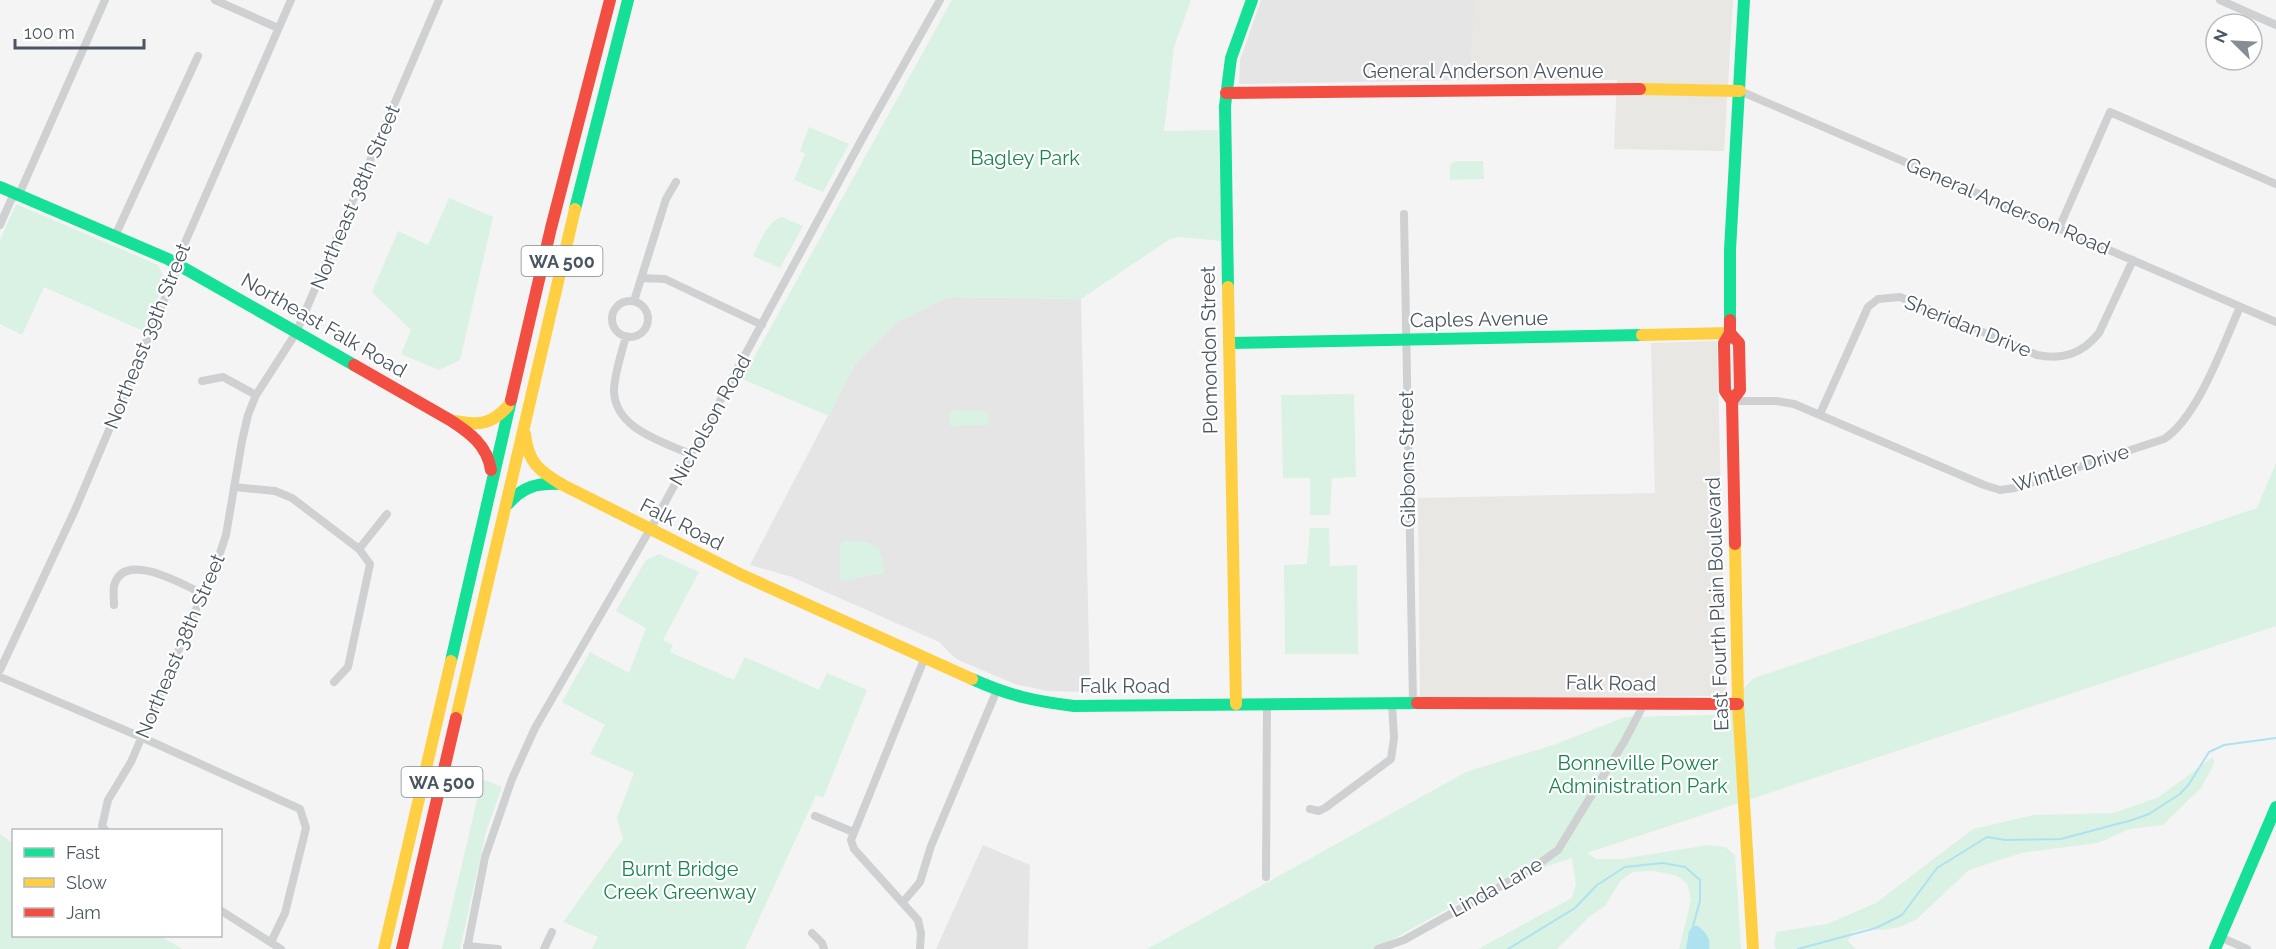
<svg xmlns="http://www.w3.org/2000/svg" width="2276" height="949" font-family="Raleway,sans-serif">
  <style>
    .commercial { fill: #e8e7e3 }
    .education { fill: #e6e5e6 }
    .green { fill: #d9f2e3 }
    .water { fill: #aee2f0 }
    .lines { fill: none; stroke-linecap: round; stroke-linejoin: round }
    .stream { stroke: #aee2f0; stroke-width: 2 }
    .street { stroke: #ced0d2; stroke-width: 8 }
    .fast { stroke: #16e098; stroke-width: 12 }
    .slow { stroke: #ffcf43; stroke-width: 12 }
    .jam { stroke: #f24e42; stroke-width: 12 }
    .labels { text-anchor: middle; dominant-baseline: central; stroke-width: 4.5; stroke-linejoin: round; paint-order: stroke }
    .shield { fill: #fff; stroke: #808990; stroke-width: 1.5 }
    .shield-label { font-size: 18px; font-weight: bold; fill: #4a5661 }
    .street-label { font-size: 20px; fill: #4a5661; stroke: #fff }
    .park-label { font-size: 20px; fill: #17864f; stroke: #fff }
  </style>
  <rect width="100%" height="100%" fill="#f4f4f4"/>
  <path class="commercial" d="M 1475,0 L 1733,0 L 1724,151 L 1614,149 L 1617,80 L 1470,80 Z
    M 1717,341 L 1726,696 L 1420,697 L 1418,498 L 1655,493 L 1651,343 Z"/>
  <path class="education" d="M 1261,0 L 1475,0 L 1470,80 L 1239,84 L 1240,60 Z
    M 948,297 L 1081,299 L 1090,692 L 1047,691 L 1015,684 L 956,659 L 939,642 L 792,577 L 750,565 L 855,364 L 896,323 Z
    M 983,845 L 1030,865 L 1028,949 L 936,949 Z"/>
  <path class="green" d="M 952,0 L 1191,0 L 1174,47 L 1164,131 L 1218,130 L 1222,241 L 1181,237 L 1170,239 L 1081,299 L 948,297 L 896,323 L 855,364 L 829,416 L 742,379 Z
    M 809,127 L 849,144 L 823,192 L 794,180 L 805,154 L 800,151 Z
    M 1456,161 L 1483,161 L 1484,179 L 1450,180 L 1450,165 Z
    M 449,198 L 493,217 L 460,360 L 439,370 L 401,354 L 411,330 L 372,292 L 398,231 L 428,245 Z
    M 16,204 L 158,265 L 165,280 L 143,331 L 44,287 L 22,335 L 0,324 L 0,240 Z
    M 782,217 L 803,226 L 780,268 L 753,256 C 759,244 768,220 782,217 Z
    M 1354,394 L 1356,477 L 1332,478 L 1330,515 L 1310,515 L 1310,478 L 1283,478 L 1281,395 Z
    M 953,410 L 987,411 L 989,425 L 950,426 L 950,413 Z
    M 2276,463 L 2276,626 L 1587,853 L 1596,859 L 1621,859 L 1708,845 L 1725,847 L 1735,855 L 1741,949 L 1679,949 L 1691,900 L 1687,883 L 1675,875 L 1653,871 L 1633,872 L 1621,880 L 1605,906 L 1590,916 L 1557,949 L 1478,949 L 1572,898 L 1576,884 L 1572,858 L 1491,885 L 1375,949 L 1147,949 L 1466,772 L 1556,744 L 1625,717 L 1717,715 L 1754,678 L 2257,508 Z
    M 1310,528 L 1329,528 L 1330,566 L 1357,565 L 1358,654 L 1285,654 L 1284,565 L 1307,564 Z
    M 844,541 C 873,541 883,541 884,574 C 868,574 856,580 840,581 L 840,544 Z
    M 659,554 L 699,572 L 663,640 L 673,645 L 670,652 L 734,680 L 745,657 L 819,690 L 827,673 L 867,690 L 823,798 L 816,795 L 745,949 L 592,949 L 598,937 L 563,922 L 623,839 L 617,818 L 634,773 L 590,754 L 605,725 L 562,702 L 590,652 L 629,673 L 646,628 L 616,611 L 646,560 Z
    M 2213,757 L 2214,764 L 2201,788 L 2163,825 L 2129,829 L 2098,843 L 2021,853 L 1969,870 L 1917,919 L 1900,927 L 1882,930 L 1868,928 L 1852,932 L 1848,941 L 1856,949 L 1776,949 L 1774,944 L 1776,932 L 1827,924 L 1876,903 L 1973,829 L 2034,815 L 2114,813 L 2159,797 Z
    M 482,779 L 502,787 L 486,832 L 460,949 L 442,949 Z
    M 0,834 L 13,843 L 14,936 L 161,936 L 182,949 L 0,949 Z"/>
  <path class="water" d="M 1693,926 L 1698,926 C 1706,933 1711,938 1709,949 L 1686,949 L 1689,931 Z"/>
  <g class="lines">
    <path class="stream" d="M 1508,949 L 1575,908 L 1597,885 L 1625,867 L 1663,863 L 1685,867 L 1700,880 L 1700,901 L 1693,926
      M 1798,949 L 1876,928 L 1902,915 L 1937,868 L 1987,837 L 2005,840 L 2061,839 L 2132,820 L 2149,814 L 2180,794 L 2189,784 L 2209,752 L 2224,745 L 2276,738"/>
    <path class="street" d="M 215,0 L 278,28
      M 2220,0 L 2276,25
      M 1740,91 L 2276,322
      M 1404,214 L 1413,703
      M 0,225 L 11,200 L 21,190 L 105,0
      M 2059,228 L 2110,112 L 2276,184
      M 115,236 L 198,56
      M 642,278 L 665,279 L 762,325
      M 634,301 L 666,199 L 676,182
      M612 319a18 18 0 1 1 36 0a18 18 0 1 1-36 0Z
      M 626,336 C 622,352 614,375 614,391 C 615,429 662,441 692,455
      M 202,381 L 223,377 L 256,395
      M 1732,401 L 1776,401 L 1794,404 L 1984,485 L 2000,490 L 2015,488 L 2164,439 C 2198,417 2223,345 2240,307
      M 1820,414 L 1868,307 L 1878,299 L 1900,297 L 2037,355 C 2063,360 2082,354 2099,333 L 2133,260
      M 234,487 L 275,491 L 292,498 L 359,549 L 370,564 L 348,667 L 334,682
      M 359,549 L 387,514
      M 114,605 C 114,599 113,591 114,586 C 123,549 184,585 203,594
      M 0,670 L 75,510 L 179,265 L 180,254 L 291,0
      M 0,677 L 141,737 L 300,809 L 306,828 L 285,913 L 271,942
      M 1310,809 L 1319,811 L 1325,808 L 1391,759 L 1394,738 L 1392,704
      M 815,816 L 853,832
      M 105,830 L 102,826 L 108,800 L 131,762 L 220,553 L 226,535 L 242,441 L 248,415 L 256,395 L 296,333 L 439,0
      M 1266,877 L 1267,703
      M 903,902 L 920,882 L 931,846 L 997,690
      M 220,910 L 281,949
      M 812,933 L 822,943 L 824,949
      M 2220,937 L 2247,949
      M 467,946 L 498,949
      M 467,949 L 485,857 L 512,779 L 535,728 L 656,519 L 862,139 L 940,0
      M 544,949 L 552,932
      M 920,949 L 921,933 L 918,920 L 854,849 L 851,840 L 925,657
      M 1378,949 L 1404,940 L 1533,868 L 1558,850 L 1624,742 L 1644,704"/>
    <path class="fast" d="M 0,187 L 168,259 L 354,365
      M 575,209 L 628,0
      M 1228,287 L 1225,106 L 1231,58 L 1252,0
      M 1730,320 L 1730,250 L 1744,0
      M 1229,343 L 1642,335
      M 507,505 C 523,486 537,483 561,484
      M 451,661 L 511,400
      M 972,679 C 1010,696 1034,701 1074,706 L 1417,703
      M 2215,949 L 2276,807"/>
    <path class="slow" d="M 1640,89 L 1740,91
      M 1228,287 L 1236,704
      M 1642,335 L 1730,333
      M 456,421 C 479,426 492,424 508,406
      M 525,434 C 528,462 538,470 561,484
      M 561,484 L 742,575 L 972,679
      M 1735,544 L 1738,704 L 1753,949
      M 456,718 L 575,209
      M 384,949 L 451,661"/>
    <path class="jam" d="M 1226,93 L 1640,89
      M 1730,320 L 1730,333 L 1724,343 L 1725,391 L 1732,401 L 1735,544
      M 1730,333 L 1739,343 L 1740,390 L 1732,401
      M 354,365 L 450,420
      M 511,400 L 551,228 L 610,0
      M 450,420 C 470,433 487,445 491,470
      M 1417,703 L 1738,704
      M 402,949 L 456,718"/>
  </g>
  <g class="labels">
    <g class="shield">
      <rect x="521.5" y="246" width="81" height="30" rx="4.5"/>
      <rect x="401.5" y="767" width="81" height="30" rx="4.5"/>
    </g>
    <g class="shield-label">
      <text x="562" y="261">WA 500</text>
      <text x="442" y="782">WA 500</text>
    </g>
    <g class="street-label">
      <text x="1483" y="71">General Anderson Avenue</text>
      <text transform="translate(355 197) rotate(-67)">Northeast 38th Street</text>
      <text transform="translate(2008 206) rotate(23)">General Anderson Road</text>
      <text transform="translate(1479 319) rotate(-1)">Caples Avenue</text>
      <text transform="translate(324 325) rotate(30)">Northeast Falk Road</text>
      <text transform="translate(1968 326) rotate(22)">Sheridan Drive</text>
      <text transform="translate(147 336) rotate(-68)">Northeast 39th Street</text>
      <text transform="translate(1209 350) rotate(-91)">Plomondon Street</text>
      <text transform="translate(710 420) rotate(-61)">Nicholson Road</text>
      <text transform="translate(1407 459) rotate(-91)">Gibbons Street</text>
      <text transform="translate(2071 468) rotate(-17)">Wintler Drive</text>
      <text transform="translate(682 524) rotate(27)">Falk Road</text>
      <text transform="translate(1717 604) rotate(-92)">East Fourth Plain Boulevard</text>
      <text transform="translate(180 646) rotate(-67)">Northeast 38th Street</text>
      <text transform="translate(1611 683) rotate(1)">Falk Road</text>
      <text x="1125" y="686">Falk Road</text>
      <text transform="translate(1496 887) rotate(-29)">Linda Lane</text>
    </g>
    <g class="park-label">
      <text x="1025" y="158">Bagley Park</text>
      <text x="1638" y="763">Bonneville Power<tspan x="1638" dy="23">Administration Park</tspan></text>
      <text x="680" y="869">Burnt Bridge<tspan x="680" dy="23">Creek Greenway</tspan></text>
    </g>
  </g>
  <rect x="12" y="829" width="210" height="108" fill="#ffffff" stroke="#b7bbc0" stroke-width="1.5"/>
  <rect x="24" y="848" width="30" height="9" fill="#16e098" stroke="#b7bbc0" stroke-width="1.5"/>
  <text x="66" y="859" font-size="18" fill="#4a5661">Fast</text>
  <rect x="24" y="878" width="30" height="9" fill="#ffcf43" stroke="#b7bbc0" stroke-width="1.5"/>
  <text x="66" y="889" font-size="18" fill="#4a5661">Slow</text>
  <rect x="24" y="908" width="30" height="9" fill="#f24e42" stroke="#b7bbc0" stroke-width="1.5"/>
  <text x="66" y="919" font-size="18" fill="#4a5661">Jam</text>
  <g transform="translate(2234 42) rotate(294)"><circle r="28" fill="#ffffff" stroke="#b7bbc0" stroke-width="1.5"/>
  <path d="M0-4.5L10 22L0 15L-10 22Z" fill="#868d94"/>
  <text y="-9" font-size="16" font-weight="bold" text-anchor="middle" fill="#4a5661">N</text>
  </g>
  <path d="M15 39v9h129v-9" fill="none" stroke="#4a5661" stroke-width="3"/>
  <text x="24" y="39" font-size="18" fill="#4a5661" stroke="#ffffff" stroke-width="4.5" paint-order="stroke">100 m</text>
</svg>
